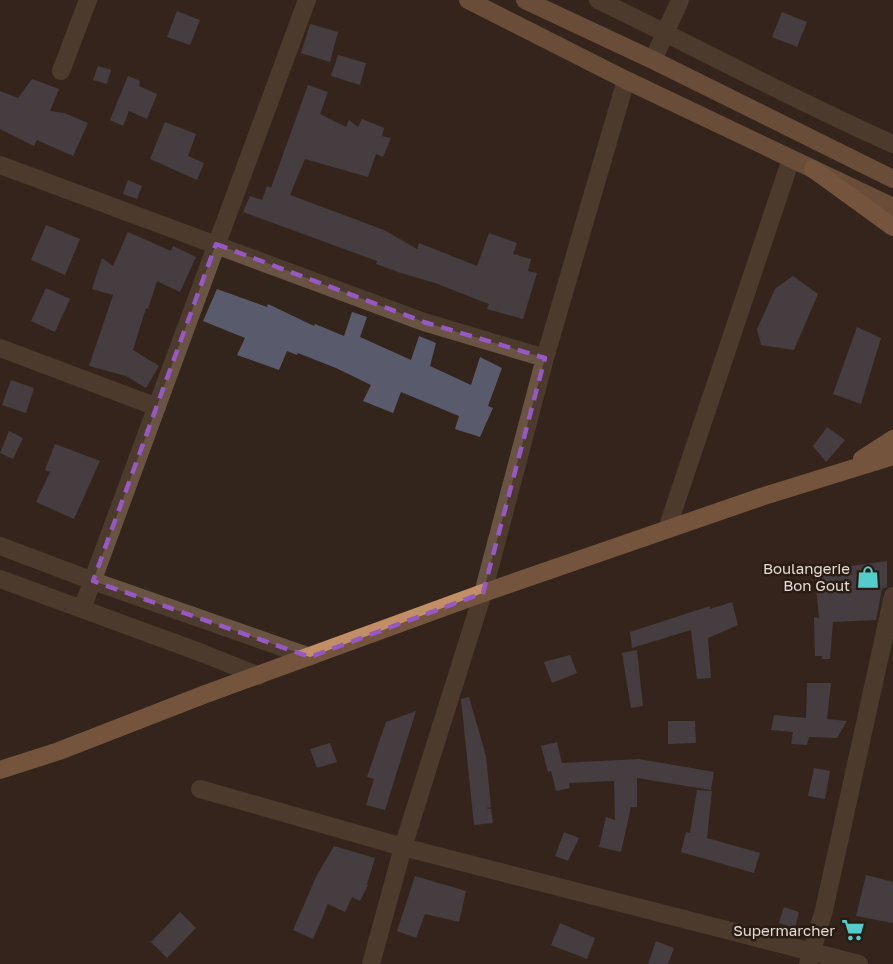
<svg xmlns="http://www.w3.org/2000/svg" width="893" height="964" font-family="'Golos Text',sans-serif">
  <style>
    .building { fill: #595b6c }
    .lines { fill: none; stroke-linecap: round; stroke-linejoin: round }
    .minor { stroke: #695444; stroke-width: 18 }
    .major { stroke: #a87e5c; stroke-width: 18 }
    .highway { stroke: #c18e66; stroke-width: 18 }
    .marked { fill: none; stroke: #9658c4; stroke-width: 4.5; stroke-dasharray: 12 8; stroke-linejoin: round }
    .labels { text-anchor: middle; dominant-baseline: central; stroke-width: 5; stroke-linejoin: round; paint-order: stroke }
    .poi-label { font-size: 15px; fill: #e5dbd5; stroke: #2a1c13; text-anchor: end }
  </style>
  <rect width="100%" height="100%" fill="#34251c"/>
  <path class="building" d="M 177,11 L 200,20 L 190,45 L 167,37 Z
    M 782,12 L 807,22 L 797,47 L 772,37 Z
    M 310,24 L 338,32 L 330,62 L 301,53 Z
    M 338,55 L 366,63 L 360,85 L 331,76 Z
    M 98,66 L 111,70 L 107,84 L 93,80 Z
    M 128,76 L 140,81 L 139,86 L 157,94 L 147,119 L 129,111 L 123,126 L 110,120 Z
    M 32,79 L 59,89 L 50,111 L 64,113 L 88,123 L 73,156 L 37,140 L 34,146 L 0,129 L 0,91 L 18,98 Z
    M 308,85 L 328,92 L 320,114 L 346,127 L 349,120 L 358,127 L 362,119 L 384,128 L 382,136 L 391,138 L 383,157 L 376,154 L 368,177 L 305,159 L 290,195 L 384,230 L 417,249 L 419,243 L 477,266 L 489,233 L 517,243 L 513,254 L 531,259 L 528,271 L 537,273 L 523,319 L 487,309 L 489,304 L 435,283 L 401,273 L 376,264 L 377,261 L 243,212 L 250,196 L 262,200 L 267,186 L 271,188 Z
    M 165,122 L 196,134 L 188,156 L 204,163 L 197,180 L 150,159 Z
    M 128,180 L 142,186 L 137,199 L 123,194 Z
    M 46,225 L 80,239 L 65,275 L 31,260 Z
    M 128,232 L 171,251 L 173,246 L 196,257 L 180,292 L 157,281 L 148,309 L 146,308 L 133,350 L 159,366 L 146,388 L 126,376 L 89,366 L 113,295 L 92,289 L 102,258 L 113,266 Z
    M 793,276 L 818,294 L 794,350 L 761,345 L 757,329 L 775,289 Z
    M 46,288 L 70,299 L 55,332 L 31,321 Z
    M 217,289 L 267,307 L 268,304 L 314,326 L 315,324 L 344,336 L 352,312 L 367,317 L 360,337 L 411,360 L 419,336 L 436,343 L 430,366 L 471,385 L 480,357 L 502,368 L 488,406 L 493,408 L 480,437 L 455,429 L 459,416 L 401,392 L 393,413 L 363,401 L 371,385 L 336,368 L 298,353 L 297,355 L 287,351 L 279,370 L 237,355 L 245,338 L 203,321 Z
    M 857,327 L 881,338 L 861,404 L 833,394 Z
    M 11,380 L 34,388 L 26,413 L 2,405 Z
    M 827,427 L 845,440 L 826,462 L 813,446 Z
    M 9,431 L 23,438 L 13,459 L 0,453 Z
    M 55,444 L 100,461 L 74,519 L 36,502 L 50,472 L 45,470 Z
    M 887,561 L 887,587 L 882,589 L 876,620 L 833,622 L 830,659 L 822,659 L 822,656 L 815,656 L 814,617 L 819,618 L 814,566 L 837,565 L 837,568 Z
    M 732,602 L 738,625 L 708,638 L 711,678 L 697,679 L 691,630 L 632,648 L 630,632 L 710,606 L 710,609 Z
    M 637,650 L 643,706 L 631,708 L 622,653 Z
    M 570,655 L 577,673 L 552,683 L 544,662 Z
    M 807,683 L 831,683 L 827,719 L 847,721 L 837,738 L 809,737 L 807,745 L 791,744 L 793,732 L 771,730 L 774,715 L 806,718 Z
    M 469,697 L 486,756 L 491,807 L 486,808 L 491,809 L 493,823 L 474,825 L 461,699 Z
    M 416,711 L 385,810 L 366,805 L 374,779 L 367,777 L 386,722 Z
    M 668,721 L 695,721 L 696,743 L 668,744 Z
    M 557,742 L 562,763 L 639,759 L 714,772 L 711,790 L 637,778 L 637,807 L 631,807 L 621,852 L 599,847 L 606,817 L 615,820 L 614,781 L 569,783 L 570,788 L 556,791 L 551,771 L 548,772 L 541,746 Z
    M 330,743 L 337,762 L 317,768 L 310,749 Z
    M 814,768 L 830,771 L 825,799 L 808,796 Z
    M 697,790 L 712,791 L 707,838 L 760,853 L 754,873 L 681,852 L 686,832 L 690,833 Z
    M 564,832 L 579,838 L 568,861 L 555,856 Z
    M 334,846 L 375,858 L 367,884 L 368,885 L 360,901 L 352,897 L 345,912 L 328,904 L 313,939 L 293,930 L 316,877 Z
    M 866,875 L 893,882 L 893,923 L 856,916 Z
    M 415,876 L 466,891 L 459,922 L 425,914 L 416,938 L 397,931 Z
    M 784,907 L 799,912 L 795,928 L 779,923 Z
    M 180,912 L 196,928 L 167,958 L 151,942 Z
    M 560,923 L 595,938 L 587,959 L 551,945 Z
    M 656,941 L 674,948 L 668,964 L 648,964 Z"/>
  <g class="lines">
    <path class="minor" d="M 598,0 C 697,47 793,100 893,144
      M 653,60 L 680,0
      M 61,71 L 88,0
      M 626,80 L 545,358 L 483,593 L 403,847 L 859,964
      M 0,165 L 424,322 L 545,358
      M 0,348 L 157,407
      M 667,529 L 791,159
      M 0,546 L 93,581 L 310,657
      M 0,579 L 202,653 L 259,676
      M 82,609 L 307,0
      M 200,789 L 403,847 L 371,964
      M 808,964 L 824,910 L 893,596"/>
    <path class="major" d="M 468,0 L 626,80 L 893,207
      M 525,0 L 653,60 L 893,179"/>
    <path class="highway" d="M 813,169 L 893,227
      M 862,459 L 893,439
      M 0,770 L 59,751 L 203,695 L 483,593 L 761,497 L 893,456"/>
  </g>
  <path d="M0 0H893V964H0ZM 216,244 L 424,322 L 545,358 L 483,593 L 310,657 L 93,581 Z" fill="#34251c" fill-opacity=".55" fill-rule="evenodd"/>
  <path class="marked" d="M 216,244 L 424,322 L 545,358 L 483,593 L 310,657 L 93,581 Z"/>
  <defs>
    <g id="shop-bare" transform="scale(1.8)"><path d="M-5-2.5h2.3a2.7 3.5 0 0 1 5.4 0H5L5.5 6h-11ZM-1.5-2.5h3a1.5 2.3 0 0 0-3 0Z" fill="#52cdcc" stroke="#2a1c13" stroke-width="2.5" paint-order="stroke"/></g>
    <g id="supermarket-bare" transform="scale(1.8)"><path d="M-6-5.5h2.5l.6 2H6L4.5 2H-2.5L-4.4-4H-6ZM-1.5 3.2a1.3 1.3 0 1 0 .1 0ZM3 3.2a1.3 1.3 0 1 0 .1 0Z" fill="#52cdcc" stroke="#2a1c13" stroke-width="2.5" paint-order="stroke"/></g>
  </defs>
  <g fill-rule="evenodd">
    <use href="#shop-bare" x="868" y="577"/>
    <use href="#supermarket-bare" x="853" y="930"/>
  </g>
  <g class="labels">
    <g class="poi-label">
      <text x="850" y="568">Boulangerie<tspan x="850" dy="17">Bon Gout</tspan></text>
      <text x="835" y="930">Supermarcher</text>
    </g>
  </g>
</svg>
